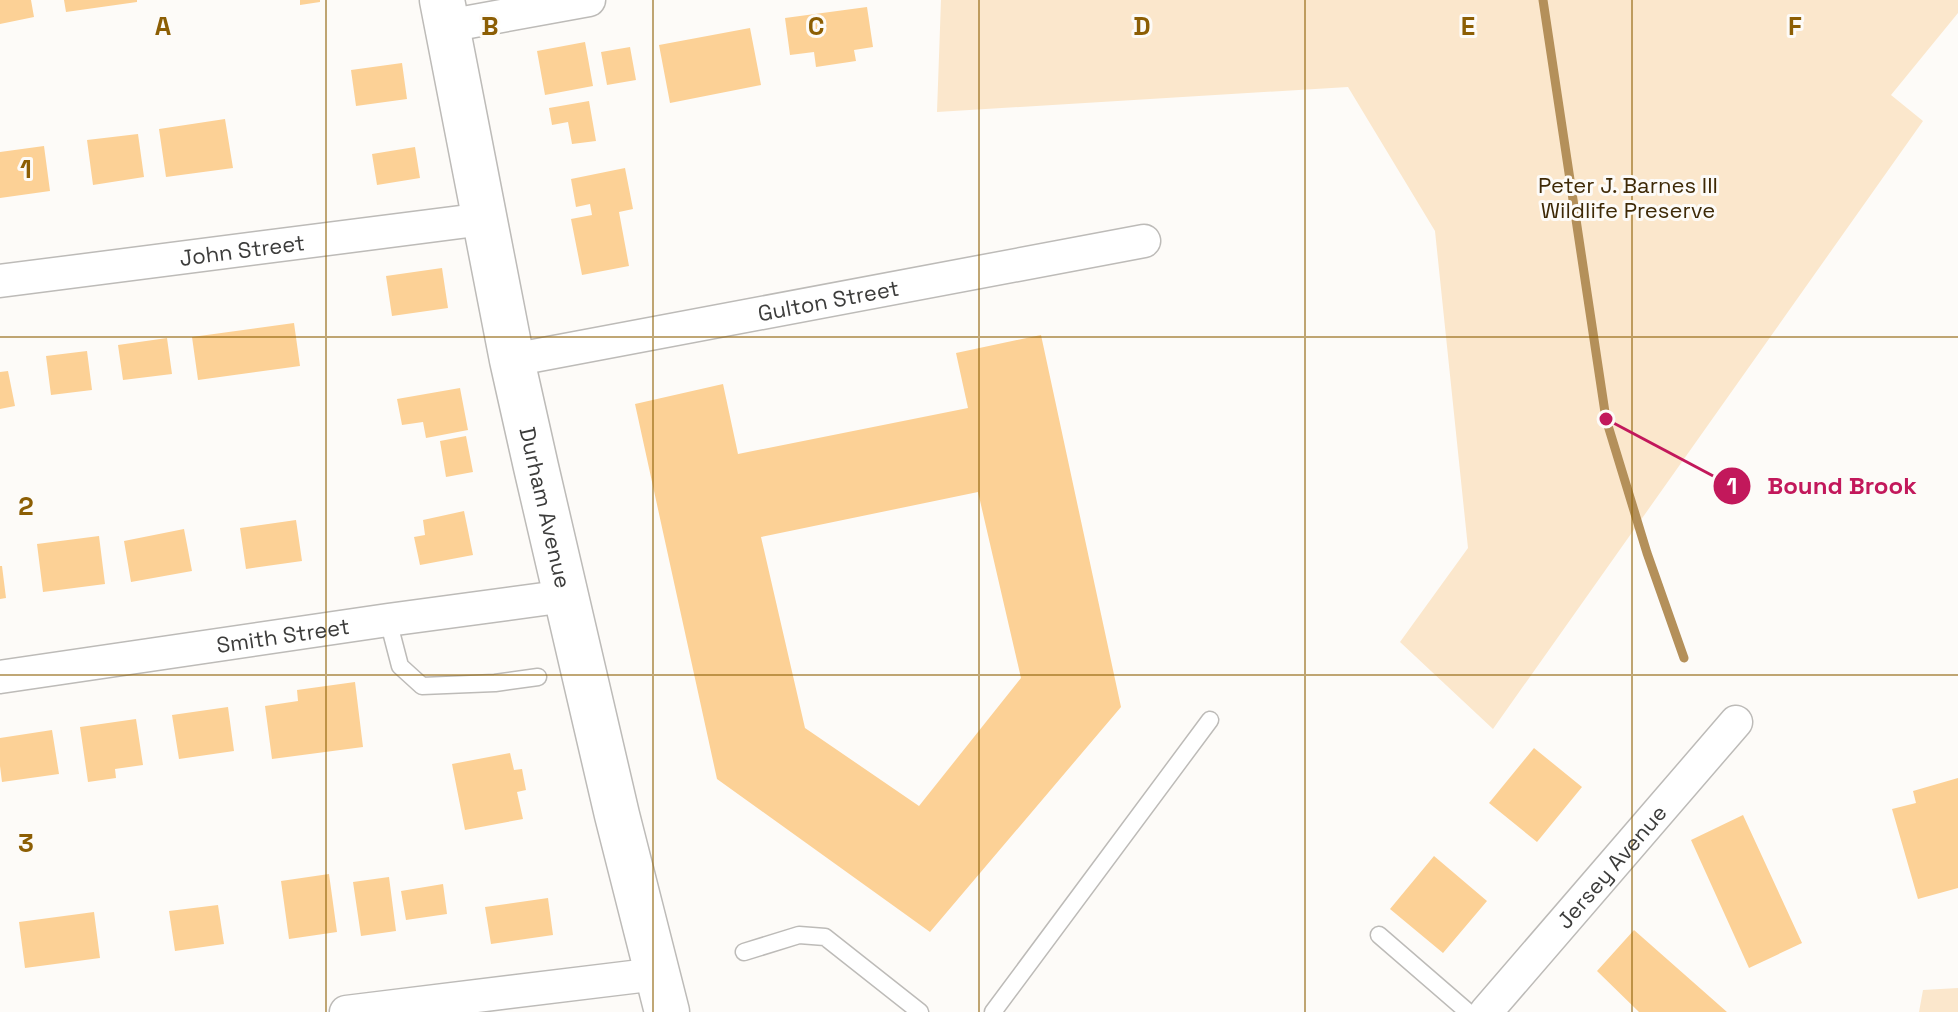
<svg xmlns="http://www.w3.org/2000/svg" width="1958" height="1012" font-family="'Space Grotesk',sans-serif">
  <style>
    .green { fill: #fbe7cc }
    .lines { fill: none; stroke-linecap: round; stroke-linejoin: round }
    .stream { stroke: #b4905a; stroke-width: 9 }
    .building { fill: #fcd196; fill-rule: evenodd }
    .lane-casing { stroke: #bdbbb8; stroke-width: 19 }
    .street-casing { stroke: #bdbbb8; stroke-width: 35 }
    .secondary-casing { stroke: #bdbbb8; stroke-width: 47 }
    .lane { stroke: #fff; stroke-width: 16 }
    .street { stroke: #fff; stroke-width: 32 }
    .secondary { stroke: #fff; stroke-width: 44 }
    .grid { fill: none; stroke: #8c5e04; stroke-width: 2; stroke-opacity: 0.55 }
    .labels { text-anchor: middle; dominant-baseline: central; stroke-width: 6; stroke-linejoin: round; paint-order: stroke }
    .park-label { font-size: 22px; fill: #3e2906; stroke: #fdfbf8 }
    .street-label { font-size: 22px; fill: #3c3c3b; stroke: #fdfbf8 }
    .grid-label { font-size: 26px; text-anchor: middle; font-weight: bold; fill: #8c5e04; stroke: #fdfbf8; stroke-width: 6; stroke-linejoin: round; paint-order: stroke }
    .leader { fill: none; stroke: #c2185b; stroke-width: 3 }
    .callout-dot { fill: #c2185b; stroke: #fdfbf8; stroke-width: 3 }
    .mark-label { font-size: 24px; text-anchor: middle; font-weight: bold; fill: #fff }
    .callout-label { font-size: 24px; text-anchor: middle; font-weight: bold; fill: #c2185b; stroke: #fdfbf8; stroke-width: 6; stroke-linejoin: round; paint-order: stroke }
  </style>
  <rect width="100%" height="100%" fill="#fdfbf8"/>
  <path class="green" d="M 941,0 L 1958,0 L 1958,13 L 1891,95 L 1923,121 L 1493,729 L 1400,642 L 1468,548 L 1435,231 L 1348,87 L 937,112 Z
    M 1958,988 L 1958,1012 L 1919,1012 L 1923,990 Z"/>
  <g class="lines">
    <path class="stream" d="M 1543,0 L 1606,419 L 1647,553 L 1684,658"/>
  </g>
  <path class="building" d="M 0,0 L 31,0 L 34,17 L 0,24 Z
    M 64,0 L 137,0 L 137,2 L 66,12 Z
    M 300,0 L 320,0 L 320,2 L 300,5 Z
    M 867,7 L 873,47 L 854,50 L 856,61 L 816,67 L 814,52 L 790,55 L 785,18 Z
    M 750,28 L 761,85 L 670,103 L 659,45 Z
    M 585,42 L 593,86 L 545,95 L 537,51 Z
    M 630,47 L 636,80 L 607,85 L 601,52 Z
    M 402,63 L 407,99 L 356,106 L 351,70 Z
    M 589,101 L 596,141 L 572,144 L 568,122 L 552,125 L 549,108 Z
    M 225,119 L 233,168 L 166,177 L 159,129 Z
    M 138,134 L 144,177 L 93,185 L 87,140 Z
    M 44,146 L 50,191 L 0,198 L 0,152 Z
    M 415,147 L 420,178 L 377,185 L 372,154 Z
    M 625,168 L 633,209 L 619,212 L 629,266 L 582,275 L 571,219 L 592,215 L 590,204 L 576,207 L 571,179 Z
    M 442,268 L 448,308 L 392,316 L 386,276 Z
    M 294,323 L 300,366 L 198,380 L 192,337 Z
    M 1041,335 L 1121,707 L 930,932 L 717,779 L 635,404 L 723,384 L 738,454 L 968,408 L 956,353 ZM 978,492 L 1021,678 L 919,806 L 805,728 L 761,537 Z
    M 167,338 L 172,374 L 123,380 L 118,345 Z
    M 87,351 L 92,390 L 51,395 L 46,356 Z
    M 8,371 L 15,406 L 0,409 L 0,372 Z
    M 460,388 L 468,430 L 426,438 L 423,422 L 402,425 L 397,399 Z
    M 466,436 L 473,472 L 446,477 L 440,441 Z
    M 464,511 L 473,555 L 420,565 L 414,537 L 425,535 L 423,520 Z
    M 296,520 L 302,561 L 246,569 L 240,528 Z
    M 184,529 L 192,571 L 131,582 L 124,541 Z
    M 99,536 L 105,584 L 43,592 L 37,544 Z
    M 0,566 L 2,566 L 6,598 L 0,599 Z
    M 355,682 L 363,747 L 272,759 L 265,706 L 298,701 L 297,690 Z
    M 228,707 L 234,751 L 179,759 L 172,715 Z
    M 136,719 L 143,765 L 115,769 L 116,778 L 88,782 L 80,727 Z
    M 52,730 L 59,774 L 2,782 L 0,766 L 0,738 Z
    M 1534,748 L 1582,787 L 1537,842 L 1489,803 Z
    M 510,753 L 514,770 L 522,769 L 526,790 L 517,792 L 523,819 L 465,830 L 452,764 Z
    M 1958,778 L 1958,888 L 1918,899 L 1892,809 L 1916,803 L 1913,791 Z
    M 1743,815 L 1802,943 L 1749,968 L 1691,840 Z
    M 1434,856 L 1487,901 L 1443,953 L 1390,909 Z
    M 329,874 L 337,932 L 289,939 L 281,881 Z
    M 389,877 L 396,931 L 361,936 L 353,882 Z
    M 443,884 L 447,914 L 406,920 L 401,891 Z
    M 548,898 L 553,935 L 491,944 L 485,907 Z
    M 218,905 L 224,944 L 175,951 L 169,911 Z
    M 94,912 L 100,958 L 25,968 L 19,922 Z
    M 1634,930 L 1727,1012 L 1639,1012 L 1597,971 Z"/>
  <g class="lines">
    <g class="lane-casing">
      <path id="lane" d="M 388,620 L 400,666 L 422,686 L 495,683 L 538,677
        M 1379,935 L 1468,1012
        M 744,952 L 799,935 L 825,937 L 920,1012
        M 993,1012 L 1210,720"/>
    </g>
    <g class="street-casing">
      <g id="street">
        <path d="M 447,26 L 589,0"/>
        <path id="s1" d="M 0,281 L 484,219"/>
        <path id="s2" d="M 512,360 L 1144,241"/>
        <path id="s3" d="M 0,677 L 388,620 L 566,596"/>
        <path d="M 346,1012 L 657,974"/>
        <path id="s4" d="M 1486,1012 L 1736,722"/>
      </g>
    </g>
    <g class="secondary-casing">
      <g id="secondary">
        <path id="s5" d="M 442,0 L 512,360 L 536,467 L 617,815 L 667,1012"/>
      </g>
    </g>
    <use href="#lane" class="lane"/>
    <use href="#street" class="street"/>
    <use href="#secondary" class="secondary"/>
  </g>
  <path class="grid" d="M 326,0 L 326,1012M 653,0 L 653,1012M 979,0 L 979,1012M 1305,0 L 1305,1012M 1632,0 L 1632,1012M 0,337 L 1958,337M 0,675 L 1958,675"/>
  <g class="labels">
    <g class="park-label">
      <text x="1628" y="185">Peter J. Barnes III<tspan x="1628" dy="25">Wildlife Preserve</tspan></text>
    </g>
    <g class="street-label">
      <text stroke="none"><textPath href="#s1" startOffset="244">John Street</textPath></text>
      <text stroke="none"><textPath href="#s2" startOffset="322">Gulton Street</textPath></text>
      <text stroke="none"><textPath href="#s5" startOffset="518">Durham Avenue</textPath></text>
      <text stroke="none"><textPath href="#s3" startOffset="286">Smith Street</textPath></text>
      <text stroke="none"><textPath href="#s4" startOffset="192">Jersey Avenue</textPath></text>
    </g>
  </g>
  <g class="grid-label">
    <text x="163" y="35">A</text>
    <text x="490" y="35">B</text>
    <text x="816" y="35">C</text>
    <text x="1142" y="35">D</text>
    <text x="1468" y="35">E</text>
    <text x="1795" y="35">F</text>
    <text x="26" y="178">1</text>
    <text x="26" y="515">2</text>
    <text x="26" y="852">3</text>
  </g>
  <path class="leader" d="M1606 419L1732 486"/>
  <g class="callout-dot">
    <circle cx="1606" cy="419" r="8"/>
    <circle cx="1732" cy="486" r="20"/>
  </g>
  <g class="mark-label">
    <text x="1732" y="494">1</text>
  </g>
  <g class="callout-label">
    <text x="1842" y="494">Bound Brook</text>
  </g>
</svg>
